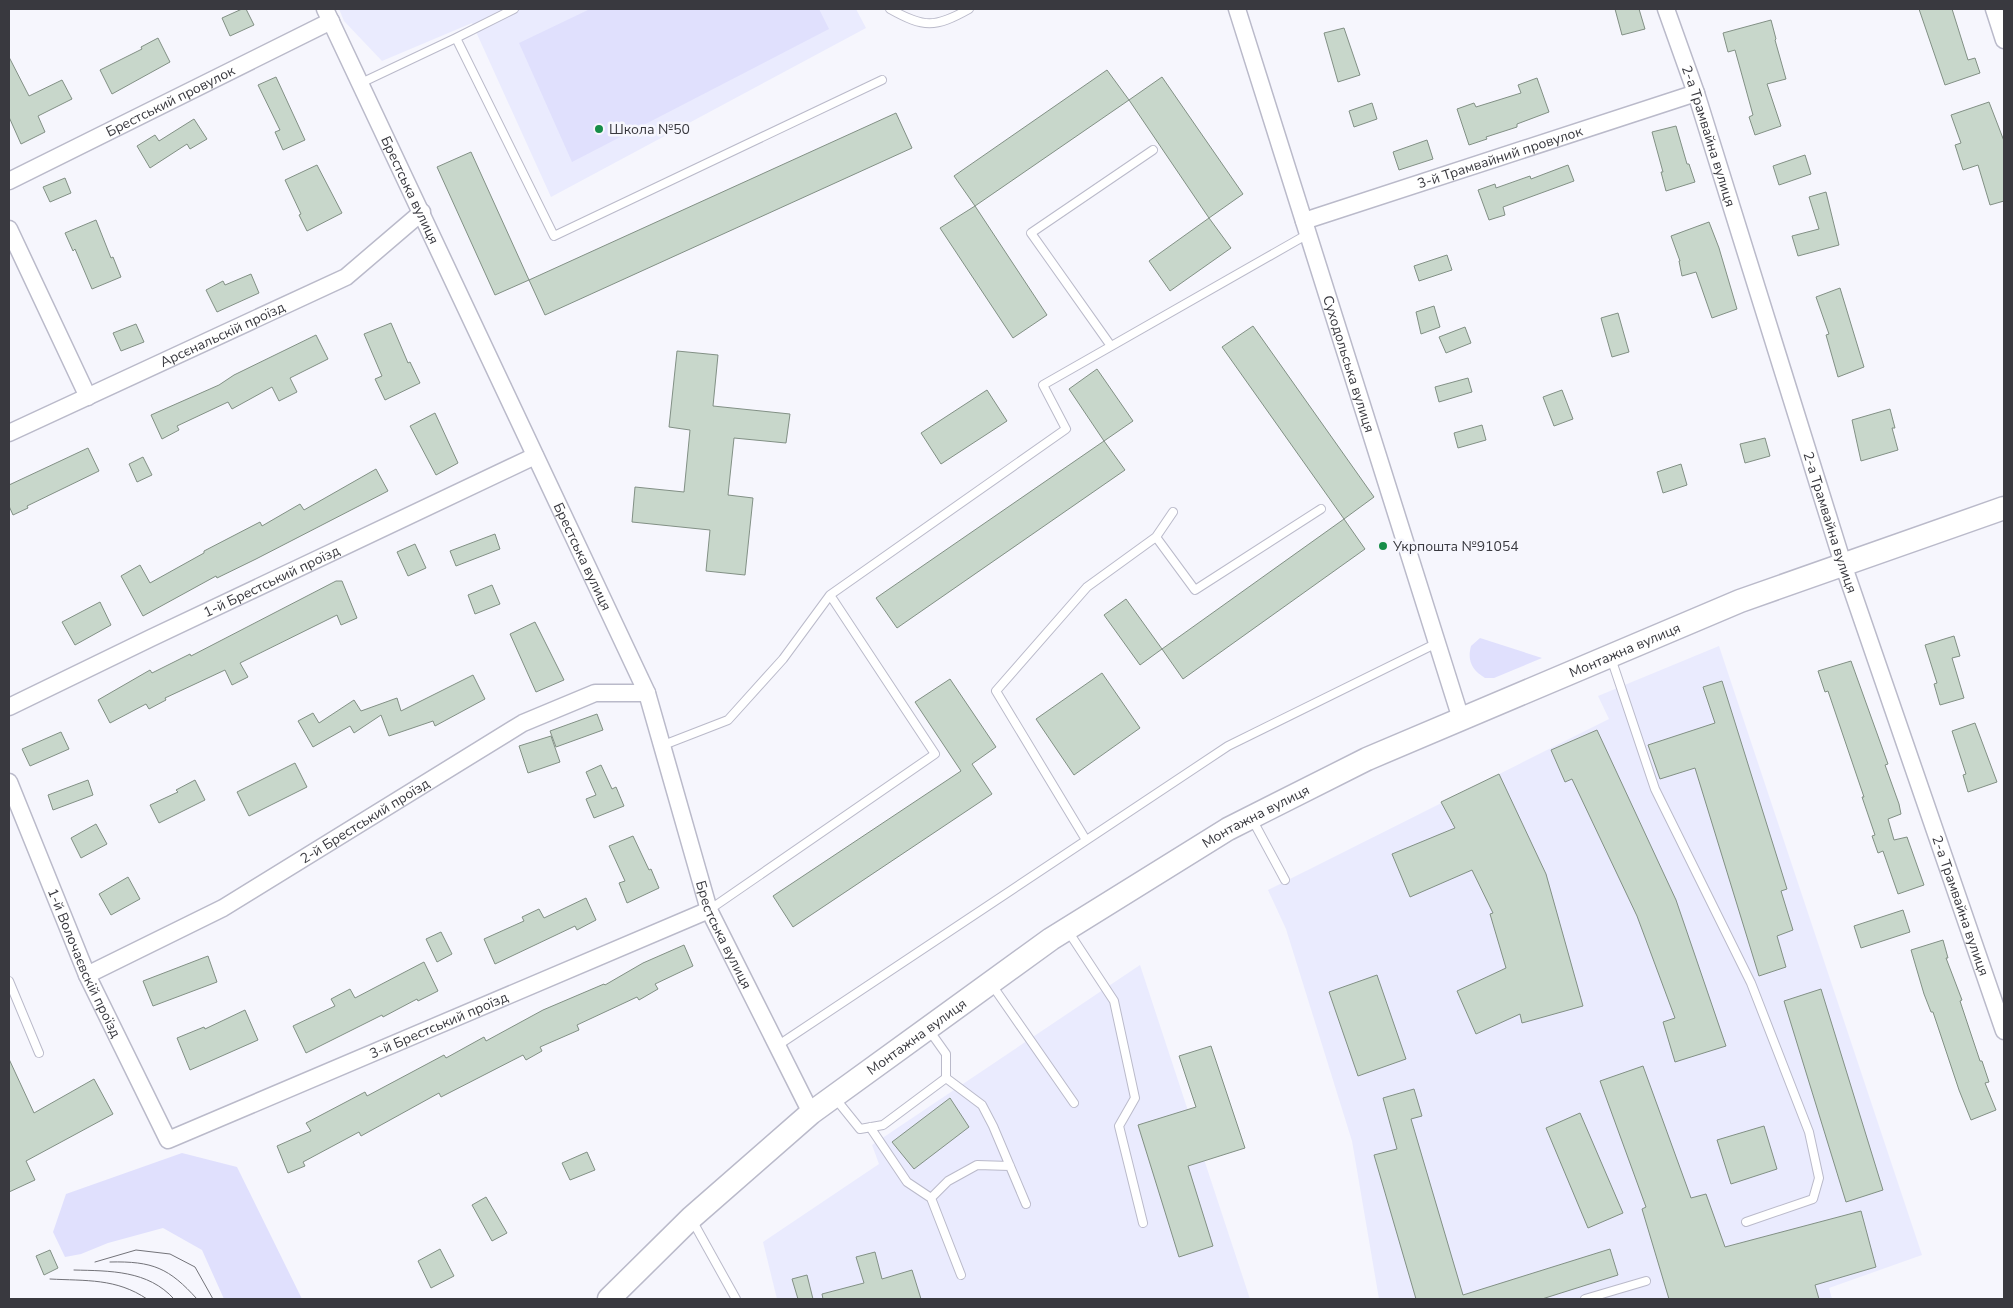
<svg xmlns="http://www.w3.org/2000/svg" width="2013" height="1308" font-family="'Nunito Sans',sans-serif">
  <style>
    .built { fill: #eaebfe }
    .green { fill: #e0e0fd }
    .building { fill: #c8d7cb; stroke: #829085 }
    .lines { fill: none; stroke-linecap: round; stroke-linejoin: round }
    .lane-casing { stroke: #babaca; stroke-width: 10 }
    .street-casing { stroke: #babaca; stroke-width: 19 }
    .secondary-casing { stroke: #babaca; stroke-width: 25 }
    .lane { stroke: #fff; stroke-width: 8 }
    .street { stroke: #fff; stroke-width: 16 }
    .secondary { stroke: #fff; stroke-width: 22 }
    .tram { stroke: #737379; stroke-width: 1 }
    .poi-dot { fill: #168d48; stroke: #f6f6fd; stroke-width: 2 }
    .labels { text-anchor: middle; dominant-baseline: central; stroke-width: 5; stroke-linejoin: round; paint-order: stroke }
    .street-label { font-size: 14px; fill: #39393f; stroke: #f6f6fd }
    .poi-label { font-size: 14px; fill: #39393f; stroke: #f6f6fd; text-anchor: start }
  </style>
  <rect width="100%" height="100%" fill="#f6f6fd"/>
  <path class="built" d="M 339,9 L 856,9 L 866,28 L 551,197 L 472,23 L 382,61 L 344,21 Z
    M 1719,646 L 1922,1255 L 1829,1288 L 1832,1299 L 1379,1299 L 1352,1141 L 1286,929 L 1268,890 L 1609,719 L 1598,696 Z
    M 1140,965 L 1250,1299 L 777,1299 L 763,1242 L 879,1164 L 872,1145 Z"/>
  <path class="green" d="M 590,9 L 819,9 L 829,29 L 572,162 L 519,43 Z
    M 1480,638 L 1542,658 L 1494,678 L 1485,678 C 1472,670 1467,661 1471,646 Z
    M 182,1153 L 237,1167 L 302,1299 L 224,1299 L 202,1250 L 163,1228 L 108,1243 L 81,1254 L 65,1257 L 53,1232 L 66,1194 Z"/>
  <path class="building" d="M 242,9 L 246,9 L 254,25 L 230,36 L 222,18 Z
    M 1615,9 L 1639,9 L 1645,29 L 1622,35 Z
    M 1919,9 L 1952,9 L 1968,60 L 1975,58 L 1980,73 L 1945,85 Z
    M 1771,20 L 1776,39 L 1775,40 L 1786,79 L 1767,84 L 1781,126 L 1755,135 L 1749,117 L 1753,115 L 1735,50 L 1728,52 L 1723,33 Z
    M 1344,28 L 1360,75 L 1338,82 L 1324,33 Z
    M 158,38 L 170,62 L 112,94 L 100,70 L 142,49 L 141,47 Z
    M 9,57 L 29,96 L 62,80 L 72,99 L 38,116 L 45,132 L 21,144 L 9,117 Z
    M 1107,70 L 1129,100 L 975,206 L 954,176 Z
    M 276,77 L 305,140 L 283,150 L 275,132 L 280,130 L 258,85 Z
    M 1162,77 L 1243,194 L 1209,218 L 1129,100 Z
    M 1537,78 L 1549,112 L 1517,124 L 1517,127 L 1486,137 L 1487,139 L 1469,145 L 1457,109 L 1474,103 L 1476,107 L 1521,93 L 1518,85 Z
    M 1989,102 L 2004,141 L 2004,201 L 1990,205 L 1978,165 L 1963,170 L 1955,145 L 1961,143 L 1951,115 Z
    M 1372,103 L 1377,119 L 1354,127 L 1349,111 Z
    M 896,113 L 912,148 L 545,315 L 529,280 Z
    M 194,119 L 207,139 L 190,149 L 187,144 L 150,168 L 137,146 L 155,135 L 159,141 Z
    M 1676,126 L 1687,164 L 1689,164 L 1695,182 L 1666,191 L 1661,172 L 1663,172 L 1652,132 Z
    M 1427,140 L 1433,159 L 1399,170 L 1393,152 Z
    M 471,152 L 529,280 L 495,295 L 437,167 Z
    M 1805,155 L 1811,174 L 1779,185 L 1773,166 Z
    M 317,165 L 342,213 L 307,231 L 299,215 L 301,214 L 285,180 Z
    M 1568,165 L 1574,181 L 1503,207 L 1505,215 L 1489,220 L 1478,190 L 1495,184 L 1496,188 L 1530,176 L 1531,179 Z
    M 65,178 L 71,193 L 50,202 L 43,187 Z
    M 1826,192 L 1839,245 L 1798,256 L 1792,236 L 1819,229 L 1809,197 Z
    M 975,206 L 1047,315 L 1013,338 L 940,228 Z
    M 1209,218 L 1231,248 L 1170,291 L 1149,261 Z
    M 96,220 L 111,258 L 113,257 L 121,277 L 92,289 L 75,249 L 73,251 L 65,233 Z
    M 1709,222 L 1719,248 L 1737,309 L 1712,318 L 1696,272 L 1682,276 L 1679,261 L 1680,261 L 1671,236 Z
    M 1447,255 L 1452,270 L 1419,281 L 1414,266 Z
    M 251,274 L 259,293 L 217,312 L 206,290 L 223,281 L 225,285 Z
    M 1840,288 L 1864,367 L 1838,377 L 1826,335 L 1829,334 L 1816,297 Z
    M 1434,306 L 1440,327 L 1421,334 L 1416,312 Z
    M 1618,313 L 1629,352 L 1612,357 L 1601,318 Z
    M 391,323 L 408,363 L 410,362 L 420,383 L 385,400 L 375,379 L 382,376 L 364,334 Z
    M 136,324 L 144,342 L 121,351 L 113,333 Z
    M 1253,326 L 1374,497 L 1344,519 L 1222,347 Z
    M 1465,327 L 1471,343 L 1446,353 L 1439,337 Z
    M 316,335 L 328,359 L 290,378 L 297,392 L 279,401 L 272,387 L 232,409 L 228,402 L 177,426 L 179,430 L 162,439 L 151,415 L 219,385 L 234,375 Z
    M 677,351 L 718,355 L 713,406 L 790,414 L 786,443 L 734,438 L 728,495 L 753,498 L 745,575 L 706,571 L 710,530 L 632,522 L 635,487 L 684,492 L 690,430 L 669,427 Z
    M 1097,369 L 1133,421 L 1104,441 L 1069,389 Z
    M 1468,378 L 1472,392 L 1439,402 L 1435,387 Z
    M 987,390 L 1007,421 L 941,464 L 921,433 Z
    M 1562,390 L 1573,419 L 1554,426 L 1543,397 Z
    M 1890,409 L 1895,428 L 1892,428 L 1898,450 L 1861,461 L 1852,420 Z
    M 435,413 L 458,463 L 436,475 L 410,426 Z
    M 1482,425 L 1486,440 L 1458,448 L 1454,433 Z
    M 1765,438 L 1770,456 L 1745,463 L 1740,444 Z
    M 1104,441 L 1125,470 L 897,628 L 876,598 Z
    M 88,448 L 99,471 L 27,506 L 28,508 L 13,515 L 9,506 L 9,485 Z
    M 143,457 L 152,475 L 137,482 L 129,464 Z
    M 1681,464 L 1687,485 L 1663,493 L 1657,472 Z
    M 376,469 L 388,491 L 256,559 L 217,578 L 216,576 L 143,616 L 121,576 L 140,565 L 150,583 L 204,553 L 204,551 L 260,522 L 262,526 L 300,504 L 304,510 Z
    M 1344,519 L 1365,549 L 1183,679 L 1162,649 Z
    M 495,534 L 500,549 L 456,566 L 450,551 Z
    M 415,544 L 426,568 L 408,576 L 397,552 Z
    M 336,581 L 342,581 L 357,618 L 341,625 L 337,615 L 240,663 L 248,677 L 232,685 L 225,670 L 165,698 L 166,700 L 149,709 L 146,704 L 110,723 L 98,700 L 150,670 L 152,673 L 190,654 L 191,656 Z
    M 492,585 L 500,604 L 475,614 L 468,595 Z
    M 1126,599 L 1162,649 L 1140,665 L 1104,615 Z
    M 100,602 L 111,625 L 75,645 L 62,622 Z
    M 535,622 L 564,680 L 536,692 L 510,634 Z
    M 1954,636 L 1960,656 L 1952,658 L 1964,698 L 1940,705 L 1934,684 L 1937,683 L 1925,645 Z
    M 1851,661 L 1888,764 L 1885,765 L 1899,804 L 1901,814 L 1888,819 L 1894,840 L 1907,837 L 1924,885 L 1898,894 L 1883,851 L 1878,853 L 1872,836 L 1875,835 L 1862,797 L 1864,797 L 1828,691 L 1825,692 L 1818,671 Z
    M 1102,673 L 1140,728 L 1074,775 L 1036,719 Z
    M 473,675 L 485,699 L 435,726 L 433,721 L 389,736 L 381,715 L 354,733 L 350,726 L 313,747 L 298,721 L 313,713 L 319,723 L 354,700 L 361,711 L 397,698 L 401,711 Z
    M 950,679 L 996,747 L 972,764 L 992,794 L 793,927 L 773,896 L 961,771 L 915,702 Z
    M 1722,681 L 1787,889 L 1781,891 L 1793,930 L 1777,936 L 1786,967 L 1759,976 L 1695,768 L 1660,779 L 1648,745 L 1715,723 L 1703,687 Z
    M 597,714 L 603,730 L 556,747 L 550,731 Z
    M 1975,723 L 1997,782 L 1968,792 L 1963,775 L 1966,774 L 1952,731 Z
    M 1597,730 L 1676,900 L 1726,1046 L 1675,1062 L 1663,1022 L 1675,1018 L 1637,916 L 1572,779 L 1565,782 L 1551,750 Z
    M 61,732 L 69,749 L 30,766 L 22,749 Z
    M 551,736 L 560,762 L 528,773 L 519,746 Z
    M 295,763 L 307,787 L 249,816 L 237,792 Z
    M 601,765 L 612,789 L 616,787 L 624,806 L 594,818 L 586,799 L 596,795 L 586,772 Z
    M 1499,774 L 1546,874 L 1583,1006 L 1522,1023 L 1520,1014 L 1476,1034 L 1457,991 L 1506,968 L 1490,914 L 1493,913 L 1472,870 L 1410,897 L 1392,854 L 1455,828 L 1441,802 Z
    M 88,780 L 93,795 L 53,810 L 48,795 Z
    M 195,780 L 205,800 L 159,823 L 150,805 L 178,792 L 176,790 Z
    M 96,824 L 107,844 L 81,858 L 71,838 Z
    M 633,836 L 649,870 L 651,869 L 659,888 L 627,903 L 619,883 L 625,881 L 609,846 Z
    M 128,877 L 140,899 L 111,915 L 99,894 Z
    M 586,898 L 596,920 L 577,930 L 575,926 L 495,964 L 484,939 L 524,921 L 522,917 L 539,909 L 544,918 Z
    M 1903,910 L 1910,932 L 1861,948 L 1854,926 Z
    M 441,932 L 452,954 L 437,962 L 426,939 Z
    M 1943,940 L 1948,958 L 1946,958 L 1962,1000 L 1960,1001 L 1980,1061 L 1982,1061 L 1989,1082 L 1985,1083 L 1996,1110 L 1971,1120 L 1959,1090 L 1933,1012 L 1931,1012 L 1924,994 L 1911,950 Z
    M 684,945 L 693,966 L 655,984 L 658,989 L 639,1000 L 637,997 L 577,1025 L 579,1030 L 540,1047 L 542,1051 L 526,1060 L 523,1055 L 441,1097 L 439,1093 L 361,1136 L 359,1132 L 303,1162 L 305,1166 L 288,1173 L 277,1146 L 311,1131 L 306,1123 L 365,1092 L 367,1096 L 444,1055 L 446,1058 L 484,1037 L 486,1041 L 543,1010 L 604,984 L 605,985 L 643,963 Z
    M 208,956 L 217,982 L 153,1006 L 143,981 Z
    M 424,962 L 438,991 L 418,1001 L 417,999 L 383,1017 L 382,1015 L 306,1053 L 293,1026 L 335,1006 L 331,999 L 350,989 L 355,998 Z
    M 1377,975 L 1406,1059 L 1358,1076 L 1329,992 Z
    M 1821,989 L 1883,1190 L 1846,1202 L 1784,1001 Z
    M 245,1010 L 258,1040 L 190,1070 L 177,1038 L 204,1027 L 205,1029 Z
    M 1211,1046 L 1245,1148 L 1188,1166 L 1213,1246 L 1179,1257 L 1138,1125 L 1196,1107 L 1179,1056 Z
    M 9,1059 L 34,1113 L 94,1079 L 113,1114 L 26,1161 L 35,1180 L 9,1192 Z
    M 1643,1066 L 1691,1198 L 1706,1194 L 1725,1247 L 1861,1211 L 1876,1267 L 1815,1285 L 1819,1299 L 1669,1299 L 1642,1209 L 1646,1207 L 1600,1081 Z
    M 1414,1089 L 1422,1116 L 1411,1119 L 1463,1295 L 1610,1249 L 1618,1275 L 1542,1299 L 1416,1299 L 1374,1155 L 1397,1149 L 1383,1098 Z
    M 950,1098 L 969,1127 L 914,1169 L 892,1142 Z
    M 1580,1113 L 1623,1213 L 1588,1228 L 1546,1128 Z
    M 1764,1126 L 1777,1169 L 1731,1184 L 1717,1140 Z
    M 587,1152 L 595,1170 L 570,1180 L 562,1163 Z
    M 486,1197 L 507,1233 L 492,1241 L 472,1205 Z
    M 440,1249 L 454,1276 L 431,1288 L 418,1261 Z
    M 50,1250 L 58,1268 L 44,1275 L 36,1256 Z
    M 875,1252 L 882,1279 L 912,1270 L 921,1299 L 823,1299 L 822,1294 L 864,1283 L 856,1257 Z
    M 807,1275 L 813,1299 L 798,1299 L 792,1279 Z"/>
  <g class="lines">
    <g class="lane-casing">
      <path id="lane" d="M 890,9 C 924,28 935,28 969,9
        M 456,38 L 514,9
        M 361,83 L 456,38 L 554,236 L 882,80
        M 1111,346 L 1031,233 L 1153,150
        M 1156,537 L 1195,590 L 1321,509
        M 1611,658 L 1655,789 L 1751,983 L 1809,1132 L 1819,1178 L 1813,1199 L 1746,1222
        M 661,746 L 728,720 L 783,659 L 830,595
        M 1252,819 L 1285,880
        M 1086,840 L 996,691 L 1087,587 L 1156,537 L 1173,512
        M 709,910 L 935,754 L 830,595 L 1066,429 L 1043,385 L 1308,234
        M 1068,931 L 1114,1001 L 1135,1098 L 1119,1126 L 1143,1223
        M 9,981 L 39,1053
        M 992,985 L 1074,1103
        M 777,1046 L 1228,746 L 1437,643
        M 946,1078 L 982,1105 L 993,1126 L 1026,1204
        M 835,1098 L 860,1129 L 883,1125 L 946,1078 L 946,1054 L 929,1030
        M 870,1127 L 907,1182 L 931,1198 L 961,1275
        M 931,1198 L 948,1181 L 977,1165 L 1010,1166
        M 692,1220 L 736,1299
        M 1585,1299 L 1646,1281"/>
    </g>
    <g class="street-casing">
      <g id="street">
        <path id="s1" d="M 325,9 L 647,693 L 709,910 L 811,1113"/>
        <path id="s2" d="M 1237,9 L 1461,719"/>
        <path id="s3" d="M 1666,9 L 1696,93 L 1843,564 L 2004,1031"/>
        <path d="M 1994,9 L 2004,40"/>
        <path id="s4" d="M 9,181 L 331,21"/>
        <path id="s5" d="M 1304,221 L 1696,93"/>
        <path d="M 9,229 L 88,397"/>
        <path id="s6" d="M 9,433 L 346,277 L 422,212"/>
        <path id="s7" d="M 9,707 L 151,638 L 535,456"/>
        <path id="s8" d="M 9,782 L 87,975 L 168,1140 L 709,910"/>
        <path id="s9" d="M 87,975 L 223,908 L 523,723 L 595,693 L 647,693"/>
      </g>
    </g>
    <g class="secondary-casing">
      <g id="secondary">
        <path id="s10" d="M 609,1299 L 691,1218 L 811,1113 L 1051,939 L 1228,829 L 1367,759 L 1740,601 L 2004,508"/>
      </g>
    </g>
    <use href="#lane" class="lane"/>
    <use href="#street" class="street"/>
    <use href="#secondary" class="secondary"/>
    <path class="tram" d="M 95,1262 L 136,1250 L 170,1254 L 195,1267 L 213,1299
      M 110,1262 C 153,1261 169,1268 197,1299
      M 74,1270 C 110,1271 148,1270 174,1299
      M 50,1279 C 86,1281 116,1278 147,1299"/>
  </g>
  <g class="poi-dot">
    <circle cx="599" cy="129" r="5"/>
    <circle cx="1383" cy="546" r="5"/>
  </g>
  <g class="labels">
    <g class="street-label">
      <text stroke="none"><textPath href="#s4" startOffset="180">Брестський провулок</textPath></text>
      <text stroke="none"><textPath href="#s3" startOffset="134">2-а Трамвайна вулиця</textPath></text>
      <text stroke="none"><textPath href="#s5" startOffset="206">3-й Трамвайний провулок</textPath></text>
      <text stroke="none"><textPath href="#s1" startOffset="200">Брестська вулиця</textPath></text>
      <text stroke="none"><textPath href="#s6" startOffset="235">Арсєнальскій проїзд</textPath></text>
      <text stroke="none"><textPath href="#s2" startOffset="372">Суходольська вулиця</textPath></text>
      <text stroke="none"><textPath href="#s3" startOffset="539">2-а Трамвайна вулиця</textPath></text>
      <text stroke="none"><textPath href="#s1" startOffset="605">Брестська вулиця</textPath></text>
      <text stroke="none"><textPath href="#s7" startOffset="291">1-й Брестський проїзд</textPath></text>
      <text stroke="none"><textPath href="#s10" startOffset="1215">Монтажна вулиця</textPath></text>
      <text stroke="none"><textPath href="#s10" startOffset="810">Монтажна вулиця</textPath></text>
      <text stroke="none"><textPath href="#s9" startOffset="318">2-й Брестський проїзд</textPath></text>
      <text stroke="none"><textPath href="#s3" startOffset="944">2-а Трамвайна вулиця</textPath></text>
      <text stroke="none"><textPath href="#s1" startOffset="1010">Брестська вулиця</textPath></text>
      <text stroke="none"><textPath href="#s8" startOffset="196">1-й Волочаєвскій проїзд</textPath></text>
      <text stroke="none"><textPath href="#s8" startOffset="686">3-й Брестський проїзд</textPath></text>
      <text stroke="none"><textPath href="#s10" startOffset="405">Монтажна вулиця</textPath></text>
    </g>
    <g class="poi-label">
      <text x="609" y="129">Школа №50</text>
      <text x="1393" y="546">Укрпошта №91054</text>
    </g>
  </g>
  <rect width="2013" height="1308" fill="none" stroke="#39393f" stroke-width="20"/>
</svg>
